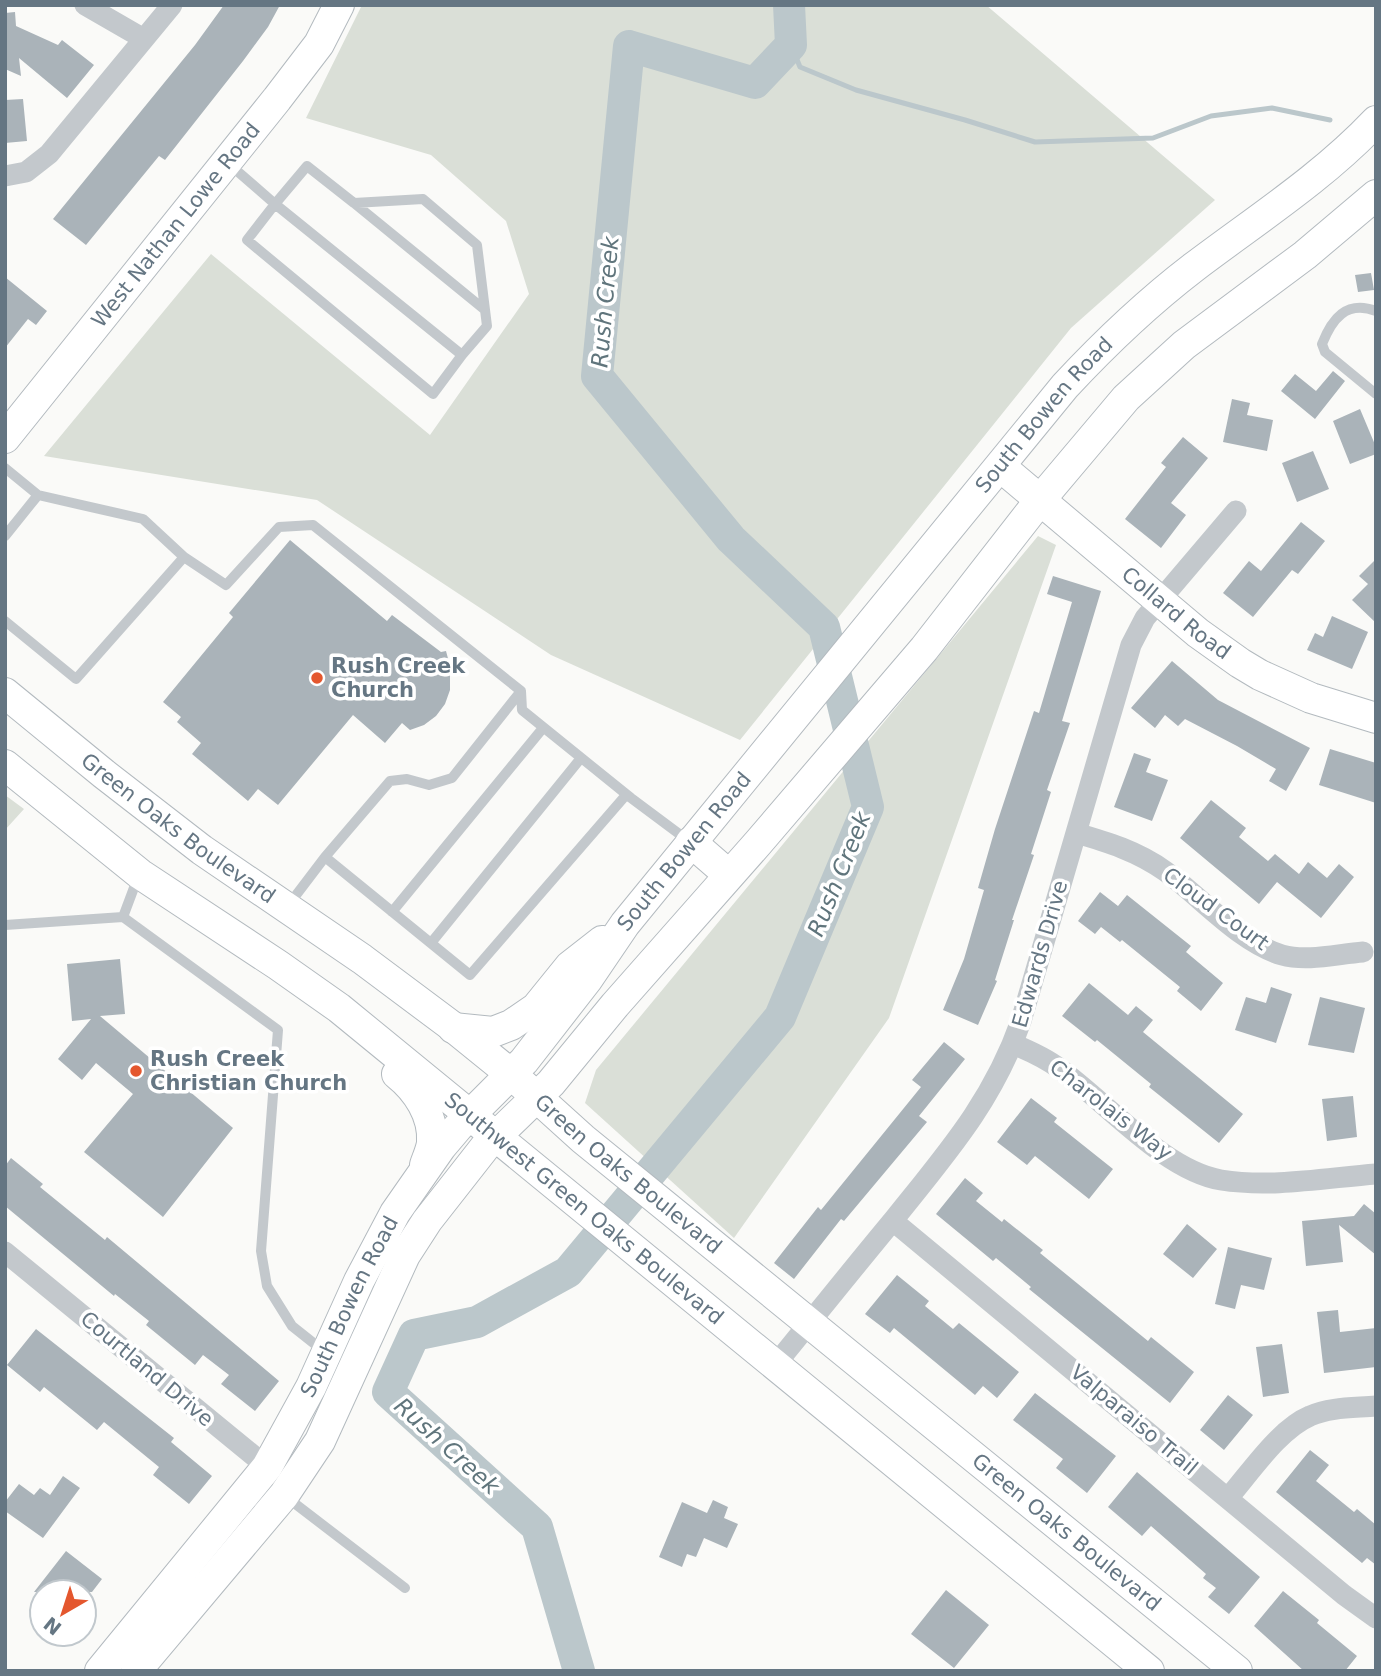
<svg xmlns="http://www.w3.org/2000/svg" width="1381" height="1676" font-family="'DejaVu Sans',sans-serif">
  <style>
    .green { fill: #dadfd7 }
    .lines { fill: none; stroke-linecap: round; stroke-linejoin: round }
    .stream { stroke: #bbc7cb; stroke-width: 5 }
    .river { stroke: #bbc7cb; stroke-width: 32 }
    .building { fill: #aab3b9 }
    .secondary-casing { stroke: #b3babf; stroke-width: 32 }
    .lane { stroke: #c3c8cc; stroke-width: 10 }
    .street { stroke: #c3c8cc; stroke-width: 21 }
    .secondary { stroke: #fff; stroke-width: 30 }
    .poi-dot { fill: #e4572e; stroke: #fff; stroke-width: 2.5 }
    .labels { text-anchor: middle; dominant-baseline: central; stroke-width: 7; stroke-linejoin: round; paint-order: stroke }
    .street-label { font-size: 21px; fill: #657683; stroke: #fff }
    .poi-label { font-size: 21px; font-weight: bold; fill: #657683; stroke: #fff; text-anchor: start }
    .water-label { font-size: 23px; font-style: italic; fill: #60757c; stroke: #fff }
  </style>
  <rect width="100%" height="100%" fill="#fafaf8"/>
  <path class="green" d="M 362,5 L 986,5 L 1215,200 L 1071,328 L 740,740 L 551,655 L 317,500 L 44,456 L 211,254 L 430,435 L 529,294 L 506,221 L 431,155 L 306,118 Z
    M 1038,536 L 1056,545 L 889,1018 L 734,1238 L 585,1103 L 596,1070 Z
    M 5,795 L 24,809 L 5,830 Z"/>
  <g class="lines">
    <path class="stream" d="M 791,45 L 800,67 L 856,90 L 965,120 L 1035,142 L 1153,138 L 1211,116 L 1272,108 L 1330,120"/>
    <path class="river" d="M 579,1671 L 537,1527 L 388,1392 L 414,1335 L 477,1322 L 568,1272 L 780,1017 L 868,807 L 824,627 L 731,539 L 597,376 L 629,46 L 755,83 L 791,45 L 789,5"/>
  </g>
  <path class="building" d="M 224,5 L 280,5 L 268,27 L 243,61 L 165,160 L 159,156 L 86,245 L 53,219 L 195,45 Z
    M 15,12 L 16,26 L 58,45 L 62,40 L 94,65 L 67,98 L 19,58 L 21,76 L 5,69 L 5,13 Z
    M 23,99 L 27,141 L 5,143 L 5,100 Z
    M 1371,273 L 1374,290 L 1358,292 L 1355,275 Z
    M 5,277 L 47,311 L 36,325 L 28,319 L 5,348 Z
    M 1333,371 L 1345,381 L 1315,419 L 1281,391 L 1295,374 L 1316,391 Z
    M 1232,399 L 1250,403 L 1247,415 L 1273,420 L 1267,451 L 1223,442 Z
    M 1360,409 L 1376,447 L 1376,454 L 1350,464 L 1333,421 Z
    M 1183,437 L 1208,458 L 1171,503 L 1186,515 L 1161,548 L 1125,519 L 1166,467 L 1161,463 Z
    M 1313,451 L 1329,489 L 1297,502 L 1282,463 Z
    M 1301,522 L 1325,541 L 1298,574 L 1292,570 L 1253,617 L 1223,593 L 1249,561 L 1261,571 Z
    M 290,540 L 387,621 L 392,615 L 441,652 L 446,651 L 450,666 L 450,690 L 445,704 L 436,716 L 424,725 L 410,730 L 402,723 L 385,743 L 353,715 L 278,805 L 258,789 L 248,801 L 192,754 L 201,743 L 177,722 L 181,717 L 163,702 L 233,617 L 229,613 Z
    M 1376,559 L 1376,623 L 1352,600 L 1368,584 L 1359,576 Z
    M 1053,576 L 1101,591 L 1062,721 L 1070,723 L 1047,790 L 1051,792 L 1031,854 L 1034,855 L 1012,920 L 1014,920 L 995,980 L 997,981 L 978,1025 L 943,1010 L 964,959 L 984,890 L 978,888 L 995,829 L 1034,711 L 1039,713 L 1072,602 L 1047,594 Z
    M 1332,616 L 1368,632 L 1352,669 L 1307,650 L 1315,633 L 1323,637 Z
    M 1172,661 L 1218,700 L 1310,748 L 1286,791 L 1269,781 L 1276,769 L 1237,746 L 1185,719 L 1178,726 L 1165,715 L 1155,728 L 1131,708 Z
    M 1330,749 L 1376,763 L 1376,803 L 1319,785 Z
    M 1134,753 L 1151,759 L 1146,772 L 1168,780 L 1152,821 L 1114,807 Z
    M 1211,800 L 1246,828 L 1239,837 L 1268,861 L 1275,854 L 1299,874 L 1308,862 L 1327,878 L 1339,864 L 1354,877 L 1321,918 L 1277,882 L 1259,904 L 1180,838 Z
    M 1100,892 L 1118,906 L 1127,895 L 1191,946 L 1186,952 L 1223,983 L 1201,1011 L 1177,991 L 1180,987 L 1122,940 L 1120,942 L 1101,927 L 1095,934 L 1078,921 Z
    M 120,959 L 125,1014 L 100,1016 L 233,1128 L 163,1217 L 84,1152 L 133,1094 L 96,1063 L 82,1080 L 58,1059 L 91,1019 L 72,1021 L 67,964 Z
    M 1089,983 L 1128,1015 L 1136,1006 L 1153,1020 L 1143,1032 L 1243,1114 L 1219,1143 L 1149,1087 L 1151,1084 L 1097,1040 L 1095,1042 L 1062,1016 Z
    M 1271,987 L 1292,994 L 1276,1043 L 1235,1030 L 1246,997 L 1266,1003 Z
    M 1320,997 L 1365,1008 L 1354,1053 L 1308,1045 Z
    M 944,1042 L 965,1059 L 919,1116 L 927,1122 L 844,1221 L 841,1219 L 794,1279 L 774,1263 L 818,1207 L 821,1210 L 921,1087 L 912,1080 Z
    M 1353,1096 L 1357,1137 L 1327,1141 L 1322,1099 Z
    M 1031,1098 L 1057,1118 L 1054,1122 L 1113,1169 L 1089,1199 L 1035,1156 L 1027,1165 L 997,1142 Z
    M 11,1158 L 43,1184 L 40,1187 L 105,1240 L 107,1237 L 279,1381 L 255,1411 L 221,1384 L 229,1375 L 203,1355 L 195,1365 L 146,1325 L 149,1321 L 115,1294 L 114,1296 L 5,1206 L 5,1166 Z
    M 965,1178 L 983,1193 L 976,1201 L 1002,1222 L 1004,1219 L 1043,1250 L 1040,1253 L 1148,1341 L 1151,1337 L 1194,1372 L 1170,1403 L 1029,1289 L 1031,1287 L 996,1258 L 993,1261 L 936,1214 Z
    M 1364,1204 L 1376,1214 L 1376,1255 L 1339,1225 L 1343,1262 L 1306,1266 L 1302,1221 L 1354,1216 Z
    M 1187,1224 L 1217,1249 L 1193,1278 L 1163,1254 Z
    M 1228,1247 L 1272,1258 L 1264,1290 L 1241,1285 L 1235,1309 L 1215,1304 Z
    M 897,1275 L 929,1301 L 925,1306 L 953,1329 L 959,1323 L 1019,1372 L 997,1398 L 983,1386 L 975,1395 L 894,1328 L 890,1333 L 865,1314 Z
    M 1338,1310 L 1340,1332 L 1376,1328 L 1376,1367 L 1324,1373 L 1317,1312 Z
    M 36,1329 L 174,1438 L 171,1442 L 212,1476 L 189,1504 L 153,1475 L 159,1467 L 104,1422 L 97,1430 L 44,1387 L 40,1392 L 7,1365 Z
    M 1282,1344 L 1289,1393 L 1263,1397 L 1256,1347 Z
    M 1035,1393 L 1116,1456 L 1087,1493 L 1056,1468 L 1063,1459 L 1013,1420 Z
    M 1228,1395 L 1253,1415 L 1224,1450 L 1200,1430 Z
    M 1310,1450 L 1329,1465 L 1316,1481 L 1354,1512 L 1357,1509 L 1376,1525 L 1376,1565 L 1367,1558 L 1362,1563 L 1276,1492 Z
    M 1137,1472 L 1260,1577 L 1229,1614 L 1208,1597 L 1216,1588 L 1203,1578 L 1206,1574 L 1151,1526 L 1142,1536 L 1108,1507 Z
    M 63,1476 L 80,1488 L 43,1538 L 5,1511 L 5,1502 L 19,1484 L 34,1495 L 40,1488 L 50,1495 Z
    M 713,1500 L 728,1507 L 724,1518 L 738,1524 L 727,1548 L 704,1538 L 696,1557 L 687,1554 L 682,1567 L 659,1557 L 682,1502 L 707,1513 Z
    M 66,1551 L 102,1579 L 92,1592 L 34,1592 Z
    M 946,1590 L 989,1625 L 954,1668 L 911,1634 Z
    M 1283,1591 L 1319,1620 L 1317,1623 L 1357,1656 L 1345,1671 L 1304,1671 L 1254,1626 Z"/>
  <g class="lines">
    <g class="secondary-casing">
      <g id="secondary">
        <path id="s1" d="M 5,438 L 277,99 L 319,44 L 339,5"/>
        <path id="s2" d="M 1001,467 L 1198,633 L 1240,663 L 1260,675 L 1311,698 L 1376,718"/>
        <path id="s3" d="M 5,693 L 104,774 L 202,850 L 362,959 L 453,1027 L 511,1074 L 583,1139 L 1237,1671"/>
        <path id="s4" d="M 5,765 L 140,874 L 278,965 L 339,1008 L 1149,1671"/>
        <path d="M 691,842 L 729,875"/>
        <path d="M 453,1028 L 493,1032 L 511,1025 L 536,1008 L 570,966 L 602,941"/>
        <path d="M 397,1074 C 417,1090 434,1115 432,1143 C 431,1150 427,1159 425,1165"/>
        <path id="s5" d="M 100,1671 L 267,1467 L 311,1387 L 359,1281 L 395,1213 L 441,1147 L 458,1127 L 524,1061 L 587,980 L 625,924 L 1065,386 C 1105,343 1147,303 1194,267 C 1256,220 1322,178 1376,121"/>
        <path d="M 136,1671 L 284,1495 L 320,1441 L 405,1255 L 427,1221 L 485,1147 L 551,1083 L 615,1005 L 758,843 L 924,649 L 1040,500 L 1126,398 L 1184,345 L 1305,255 L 1376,195"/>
      </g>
    </g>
    <path class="lane" d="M 229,164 L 275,204 L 462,355 L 487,326 L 477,245 L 423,199 L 354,203 L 307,166 L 275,204 L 247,240 L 433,394 L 462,355
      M 354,203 L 485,310
      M 1376,311 C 1346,300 1332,319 1322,344 L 1325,352 L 1376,394
      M 5,468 L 38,495 L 143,519 L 184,557 L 226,585 L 279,527 L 313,525 L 521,691 L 522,710 L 631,798 L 690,842
      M 5,536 L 38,495
      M 5,621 L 76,679 L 184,557
      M 325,857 L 390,781 L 407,779 L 429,785 L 452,778 L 521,691
      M 138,877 L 123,917 L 278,1030 L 261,1251 L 267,1286 L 292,1326 L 326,1353
      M 287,907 L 325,857 L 470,975 L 626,795
      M 392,912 L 543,728
      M 5,925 L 123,917
      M 431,943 L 581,758
      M 285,1496 L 405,1588"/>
    <path class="street" d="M 85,5 L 144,39
      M 5,176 L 26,172 L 49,154 L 172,5
      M 1076,833 C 1107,842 1137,851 1165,871 C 1201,897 1239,942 1282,955 C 1307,962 1337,954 1363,952
      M 1013,1044 C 1030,1051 1046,1058 1060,1069 C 1107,1103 1164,1170 1221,1180 C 1272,1188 1325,1178 1376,1174
      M 893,1221 L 1344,1595 L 1376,1618
      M 5,1252 L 277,1475
      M 776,1364 C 816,1315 855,1266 895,1218 C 947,1153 993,1101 1021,1021 L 1131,645 L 1145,618 L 1236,511
      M 1228,1498 C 1250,1473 1279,1429 1310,1416 C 1330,1407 1354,1408 1376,1406"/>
    <use href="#secondary" class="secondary"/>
  </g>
  <g class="poi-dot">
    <circle cx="317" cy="678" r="7"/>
    <circle cx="136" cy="1071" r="7"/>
  </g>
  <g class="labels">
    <g class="street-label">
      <text stroke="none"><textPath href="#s1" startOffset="273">West Nathan Lowe Road</textPath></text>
      <text stroke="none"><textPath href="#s5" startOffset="1578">South Bowen Road</textPath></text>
      <text stroke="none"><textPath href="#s2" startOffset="228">Collard Road</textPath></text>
      <text stroke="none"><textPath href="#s3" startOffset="220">Green Oaks Boulevard</textPath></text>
      <text stroke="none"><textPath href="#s5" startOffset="1012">South Bowen Road</textPath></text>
      <text transform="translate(1216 909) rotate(36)">Cloud Court</text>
      <text transform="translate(1040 954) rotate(-74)">Edwards Drive</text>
      <text transform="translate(1111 1110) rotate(38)">Charolais Way</text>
      <text stroke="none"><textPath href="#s3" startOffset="788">Green Oaks Boulevard</textPath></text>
      <text stroke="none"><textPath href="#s4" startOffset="730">Southwest Green Oaks Boulevard</textPath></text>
      <text stroke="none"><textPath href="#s5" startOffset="444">South Bowen Road</textPath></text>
      <text transform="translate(147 1369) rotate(40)">Courtland Drive</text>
      <text transform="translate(1134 1420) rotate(40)">Valparaiso Trail</text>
      <text stroke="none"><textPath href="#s3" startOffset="1354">Green Oaks Boulevard</textPath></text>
    </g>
    <g class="poi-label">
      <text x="331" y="666">Rush Creek<tspan x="331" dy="24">Church</tspan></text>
      <text x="150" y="1059">Rush Creek<tspan x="150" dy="24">Christian Church</tspan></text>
    </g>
    <g class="water-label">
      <text transform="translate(605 302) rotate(-85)">Rush Creek</text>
      <text transform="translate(839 874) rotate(-68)">Rush Creek</text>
      <text transform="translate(447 1446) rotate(42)">Rush Creek</text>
    </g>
  </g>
  <rect width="1381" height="1676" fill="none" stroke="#657683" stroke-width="14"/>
  <g transform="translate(63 1613) rotate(219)"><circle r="33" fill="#ffffff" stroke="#c1c8cd" stroke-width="2"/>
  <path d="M0-5L12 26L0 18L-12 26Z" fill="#e4572e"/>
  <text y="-10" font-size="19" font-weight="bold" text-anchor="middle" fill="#657683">N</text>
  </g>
</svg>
